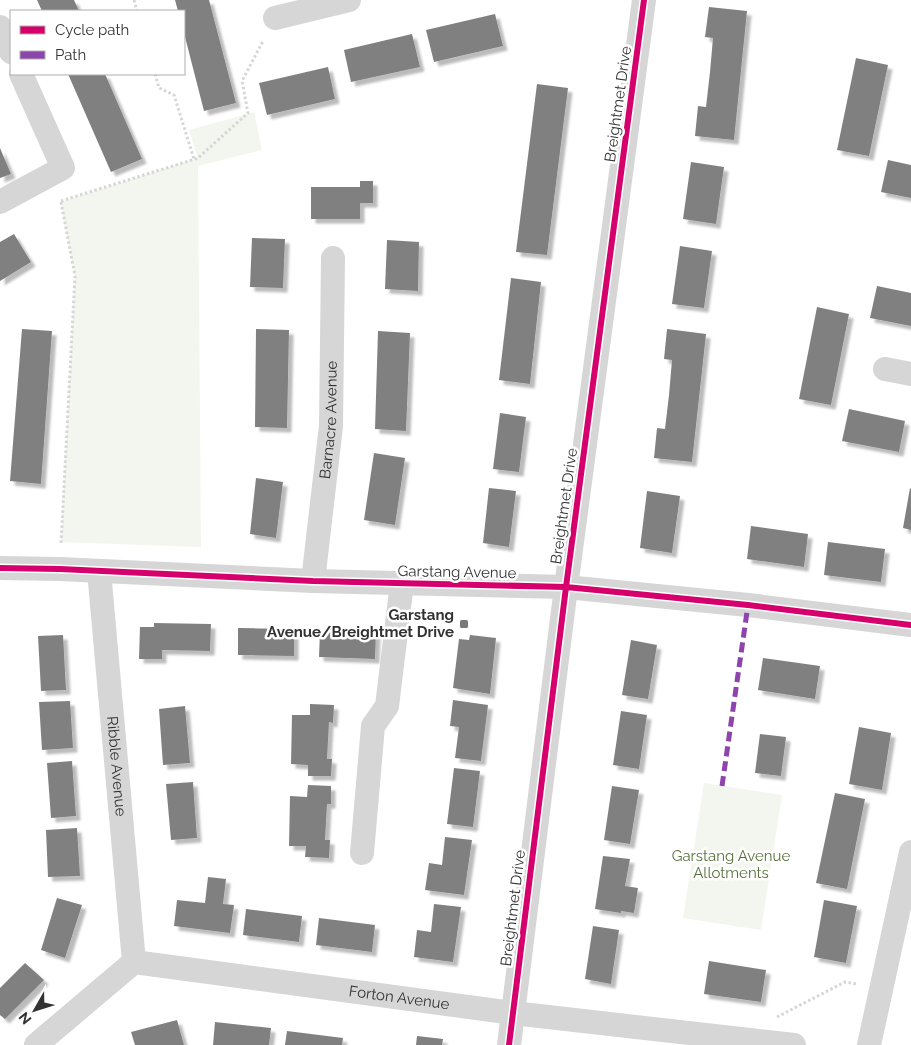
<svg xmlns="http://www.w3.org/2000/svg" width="911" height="1045" font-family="Raleway,sans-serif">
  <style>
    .green { fill: #f3f6ee }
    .building { fill: #808080; filter: url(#shadow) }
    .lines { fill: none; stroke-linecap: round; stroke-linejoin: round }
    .path { stroke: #d6d6d6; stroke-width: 3; stroke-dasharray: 2.5 2.5; stroke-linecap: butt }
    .street { stroke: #d6d6d6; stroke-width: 24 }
    .quiet { stroke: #8e44ad; stroke-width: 5; stroke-dasharray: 10 5; stroke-linecap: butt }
    .cycleway-casing { stroke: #fff; stroke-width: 9 }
    .cycleway { stroke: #d6006c; stroke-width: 6 }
    .poi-dot { fill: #7a7a7a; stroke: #fff; stroke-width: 2 }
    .labels { text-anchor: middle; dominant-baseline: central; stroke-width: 5; stroke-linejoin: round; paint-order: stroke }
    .street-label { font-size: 15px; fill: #323232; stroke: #fff }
    .poi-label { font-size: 15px; font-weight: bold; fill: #323232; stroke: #fff; text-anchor: end }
    .park-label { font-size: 15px; fill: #58713c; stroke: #fff }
  </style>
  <defs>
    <filter id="shadow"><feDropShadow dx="4.5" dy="4.5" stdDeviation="1" flood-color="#0004"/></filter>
  </defs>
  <rect width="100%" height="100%" fill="#fff"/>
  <path class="green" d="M 254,112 L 262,150 L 198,166 L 201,547 L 61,542 L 75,276 L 61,202 L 198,158 L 189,130 Z
    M 704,783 L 782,795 L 761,930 L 683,918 Z"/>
  <path class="building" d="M 37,0 L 74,0 L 79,11 L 42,11 Z
    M 175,0 L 209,0 L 236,103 L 204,111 L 184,33 L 184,11 L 178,11 Z
    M 709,7 L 747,11 L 734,140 L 695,136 L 698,106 L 706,107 L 710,72 L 713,38 L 705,37 Z
    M 495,14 L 503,46 L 434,62 L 426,30 Z
    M 412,34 L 420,67 L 351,82 L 344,50 Z
    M 856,58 L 888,65 L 869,156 L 837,150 Z
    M 328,67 L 335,99 L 267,115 L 259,83 Z
    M 68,74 L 105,74 L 142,159 L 111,172 Z
    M 537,84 L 568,88 L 547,255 L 516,252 Z
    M 0,148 L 11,174 L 0,178 Z
    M 888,160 L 911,165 L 911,198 L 881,192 Z
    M 691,162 L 724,167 L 716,224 L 683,219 Z
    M 360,181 L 373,181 L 373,203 L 360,203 L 360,219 L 311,219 L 311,187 L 360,187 Z
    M 14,234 L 31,262 L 0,281 L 0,242 Z
    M 252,238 L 285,239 L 283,288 L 250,287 Z
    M 387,240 L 419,242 L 418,291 L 385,289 Z
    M 680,246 L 712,251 L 704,308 L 672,304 Z
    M 511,278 L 541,282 L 530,384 L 499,380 Z
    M 877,286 L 911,293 L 911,326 L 870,318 Z
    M 817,307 L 849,314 L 831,405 L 799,399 Z
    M 22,329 L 52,331 L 41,484 L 10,481 Z
    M 256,329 L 289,330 L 287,428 L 255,427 Z
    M 667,329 L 706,334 L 692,462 L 654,458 L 657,428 L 665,429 L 669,395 L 672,360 L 664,359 Z
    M 378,331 L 410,333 L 406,431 L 375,429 Z
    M 849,409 L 905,421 L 899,452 L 842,441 Z
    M 500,413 L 526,417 L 519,472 L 493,469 Z
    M 374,453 L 405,458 L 395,525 L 364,520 Z
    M 256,478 L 283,482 L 276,538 L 250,534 Z
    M 489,488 L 516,491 L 509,547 L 483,543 Z
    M 910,488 L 911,489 L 911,530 L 903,528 Z
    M 647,491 L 680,496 L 672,553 L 640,548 Z
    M 751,526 L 808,534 L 804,567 L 747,559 Z
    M 828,542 L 885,549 L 881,582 L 824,575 Z
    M 154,623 L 211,624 L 210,651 L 162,650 L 162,659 L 139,659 L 140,627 L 154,627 Z
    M 238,628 L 294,629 L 294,656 L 238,655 Z
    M 320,631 L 376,632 L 375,659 L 319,657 Z
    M 63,635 L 66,690 L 41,691 L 38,636 Z
    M 470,635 L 496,638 L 490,694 L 453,688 L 459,639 L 469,640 Z
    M 631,640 L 657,645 L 648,699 L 622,695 Z
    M 763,658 L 820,666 L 815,699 L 758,690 Z
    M 453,700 L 488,705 L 481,761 L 455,758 L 459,727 L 450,726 Z
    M 70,701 L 73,748 L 42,750 L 39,702 Z
    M 310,704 L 334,705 L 333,723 L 329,722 L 328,741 L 327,759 L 332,759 L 331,776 L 308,776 L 308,765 L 291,764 L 292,715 L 310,715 Z
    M 185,706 L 190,763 L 163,765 L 159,709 Z
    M 621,711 L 647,715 L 639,769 L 613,765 Z
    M 859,727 L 891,733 L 882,790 L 849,784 Z
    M 760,734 L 786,737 L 781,776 L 755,773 Z
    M 72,761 L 76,816 L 51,818 L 47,763 Z
    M 454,768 L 480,771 L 473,827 L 447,824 Z
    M 193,782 L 197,838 L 171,840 L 166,784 Z
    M 308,785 L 331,786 L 331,804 L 327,804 L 325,840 L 330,840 L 329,858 L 305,857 L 306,846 L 289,846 L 290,796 L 307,797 Z
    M 612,786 L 639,790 L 630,844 L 604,840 Z
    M 835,793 L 865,799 L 847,889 L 816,883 Z
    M 77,828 L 80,876 L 48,877 L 46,830 Z
    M 445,837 L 472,840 L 464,895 L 425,890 L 429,863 L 442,865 Z
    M 603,856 L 630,859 L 625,886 L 638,888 L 634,913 L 621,911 L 621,913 L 595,909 Z
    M 208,877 L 226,879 L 223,904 L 234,905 L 230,933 L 174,926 L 177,900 L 205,903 Z
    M 57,898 L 82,905 L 65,958 L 41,950 Z
    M 824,900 L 857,906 L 846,963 L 814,957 Z
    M 434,904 L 461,907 L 453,962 L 414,957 L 417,930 L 431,932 Z
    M 246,909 L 302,916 L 299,942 L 243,935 Z
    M 319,918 L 375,925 L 372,952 L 316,945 Z
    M 593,926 L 619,930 L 611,984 L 585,979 Z
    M 709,961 L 766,970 L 761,1002 L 704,994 Z
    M 25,963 L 44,980 L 5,1019 L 0,1015 L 0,988 Z
    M 177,1020 L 184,1045 L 135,1045 L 131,1032 Z
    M 215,1022 L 271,1028 L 269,1045 L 213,1045 Z
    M 287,1031 L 343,1038 L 342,1045 L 285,1045 Z
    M 417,1036 L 443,1039 L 442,1045 L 416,1045 Z"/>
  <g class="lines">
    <path class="path" d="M 134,0 L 137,11
      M 155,74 L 159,88 L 174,95 L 194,159
      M 61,201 L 198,158 L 248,113 L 242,81 L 263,41
      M 61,202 L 75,276 L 61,544
      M 777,1017 L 845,982 L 857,984"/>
    <g class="street">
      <path d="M 275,18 L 349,0"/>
      <path d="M 0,27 L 11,52"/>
      <path d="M 0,202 L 63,168 L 21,74"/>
      <path d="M 885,369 L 911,374"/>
      <path d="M 0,568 L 60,569 L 313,581 L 566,587 L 748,605 L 911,625"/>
      <path id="s1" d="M 99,571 L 134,962"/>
      <path id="s2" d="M 313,581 L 331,426 L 333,258"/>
      <path d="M 362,853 L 373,726 L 387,706 L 402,583"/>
      <path id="s3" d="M 36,1045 L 134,962 L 513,1013 L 794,1045"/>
      <path d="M 509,1045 L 566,587 L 644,0"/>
      <path d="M 869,1045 L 911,852"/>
    </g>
    <path class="quiet" d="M 722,786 L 748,605"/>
    <g class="cycleway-casing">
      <path id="cycleway" d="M 0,568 L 60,569 L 313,581 L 566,587 L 748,605 L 911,625
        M 509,1045 L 566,587 L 644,0"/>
    </g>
    <use href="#cycleway" class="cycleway"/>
  </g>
  <rect class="poi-dot" x="459" y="619" width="10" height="10" rx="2.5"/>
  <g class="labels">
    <g class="street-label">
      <text transform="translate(618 104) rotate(-82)">Breightmet Drive</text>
      <text stroke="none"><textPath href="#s2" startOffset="162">Barnacre Avenue</textPath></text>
      <text transform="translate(564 506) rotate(-82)">Breightmet Drive</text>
      <text transform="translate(457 572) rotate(1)">Garstang Avenue</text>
      <text stroke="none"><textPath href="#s1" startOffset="196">Ribble Avenue</textPath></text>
      <text transform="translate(513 908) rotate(-83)">Breightmet Drive</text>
      <text stroke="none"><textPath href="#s3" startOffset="396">Forton Avenue</textPath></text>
    </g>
    <g class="poi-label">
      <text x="454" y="615">Garstang<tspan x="454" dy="17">Avenue/Breightmet Drive</tspan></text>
    </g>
    <g class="park-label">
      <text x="731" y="856">Garstang Avenue<tspan x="731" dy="17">Allotments</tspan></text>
    </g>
  </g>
  <rect x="10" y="10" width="175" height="65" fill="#ffffff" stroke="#adadad"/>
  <rect x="20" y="26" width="25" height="8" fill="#d6006c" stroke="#adadad"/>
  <text x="55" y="35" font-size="15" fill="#323232">Cycle path</text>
  <rect x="20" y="51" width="25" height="8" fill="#8e44ad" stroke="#adadad"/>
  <text x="55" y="60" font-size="15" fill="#323232">Path</text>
  <g transform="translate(35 1010) rotate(231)" stroke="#ffffff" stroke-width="4" paint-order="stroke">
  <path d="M0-4L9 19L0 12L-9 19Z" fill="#323232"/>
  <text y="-8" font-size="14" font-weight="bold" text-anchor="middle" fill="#323232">N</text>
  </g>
</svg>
